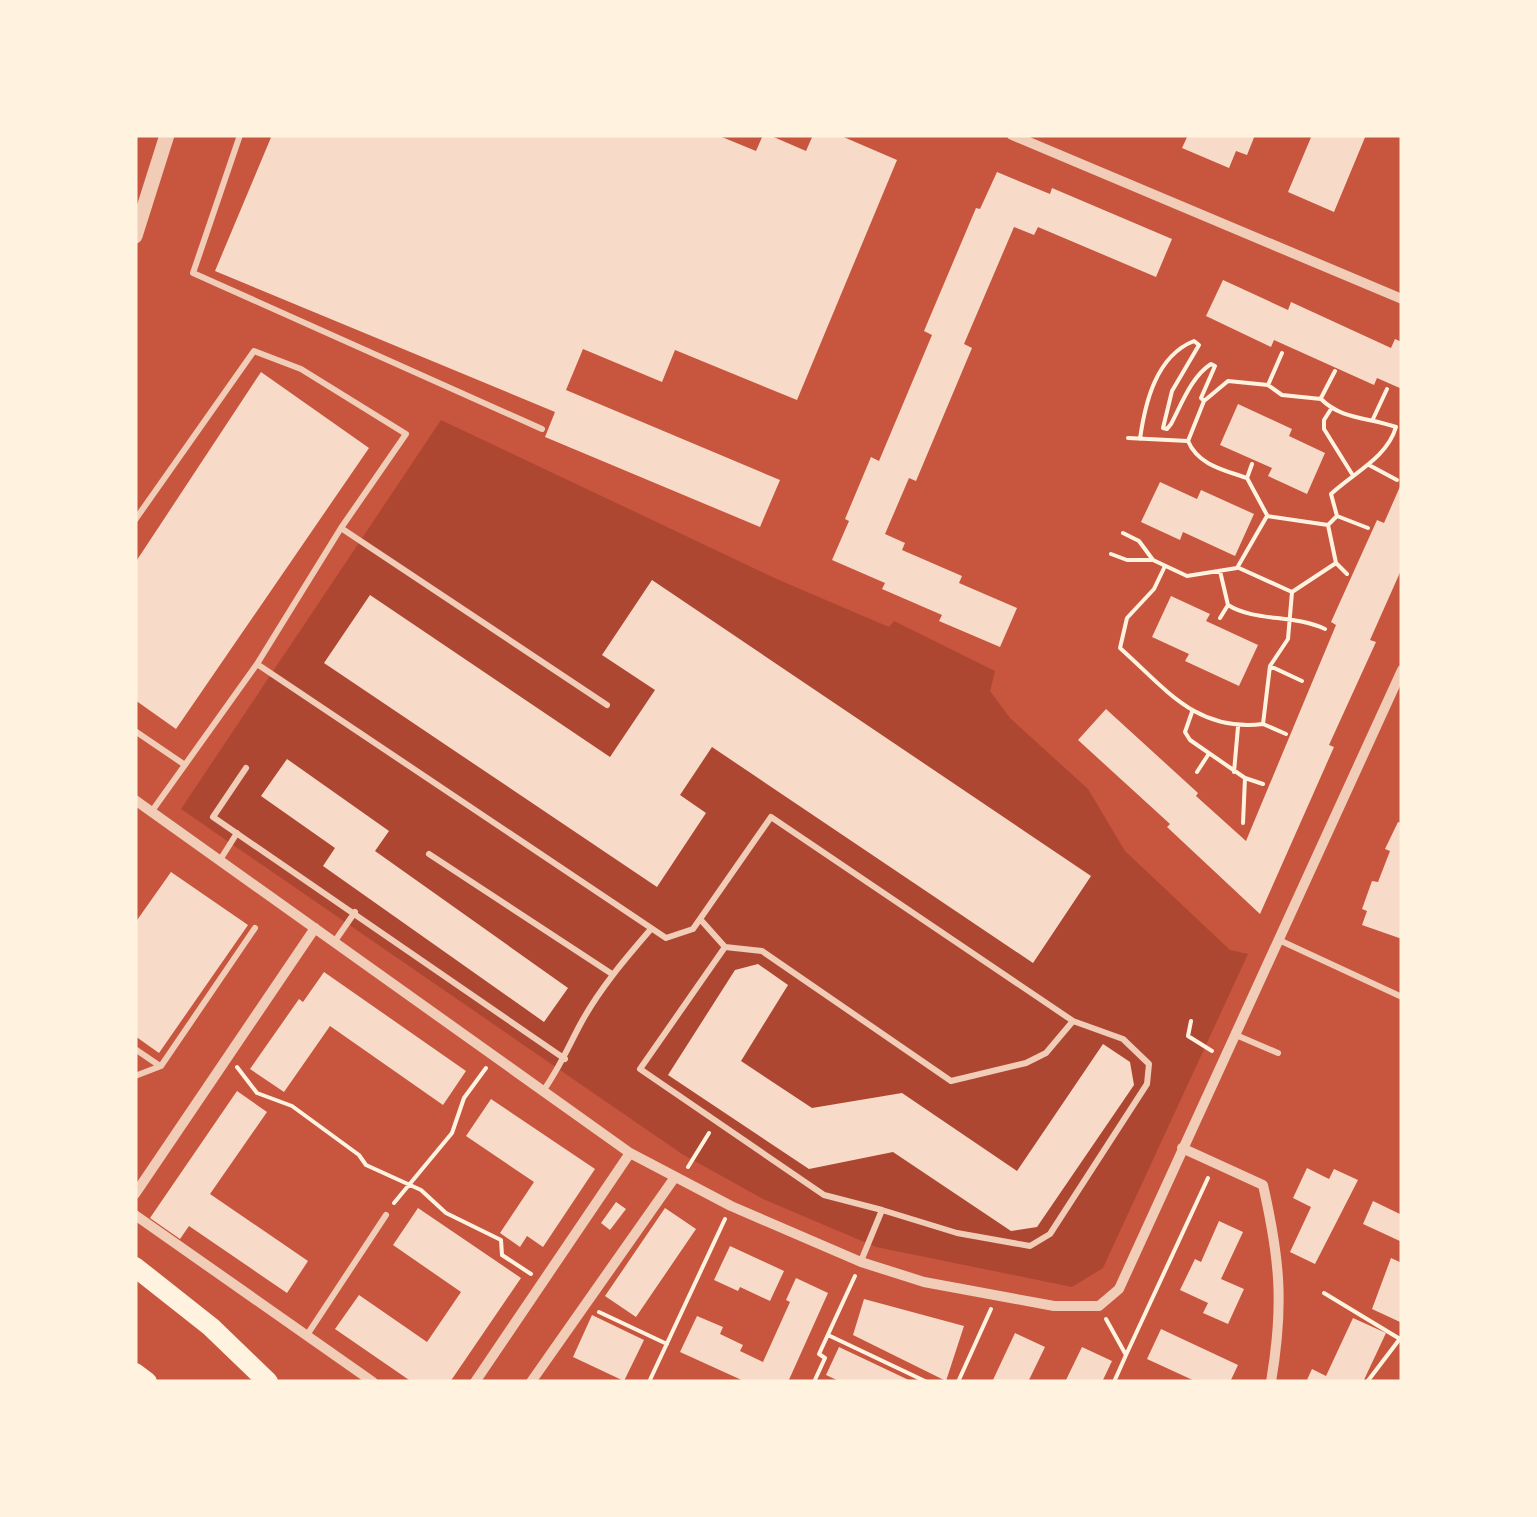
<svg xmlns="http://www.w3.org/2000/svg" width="1537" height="1517" font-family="'Varela Round',sans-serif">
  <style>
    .green { fill: #ae4732 }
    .building { fill: #f7dbc8 }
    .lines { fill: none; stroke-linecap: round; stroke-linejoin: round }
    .path { stroke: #fff3e0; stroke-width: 4 }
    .service { stroke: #f1ccb7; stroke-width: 6 }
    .minor { stroke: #f1ccb7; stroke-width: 10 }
    .tertiary { stroke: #f1ccb7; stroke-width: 15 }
    .primary { stroke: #fff3e0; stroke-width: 20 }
  </style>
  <rect width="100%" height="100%" fill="#c8553d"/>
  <path class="green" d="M 441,420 L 779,580 L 889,627 L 894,621 L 995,671 L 990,691 L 1010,718 L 1088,789 L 1125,851 L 1230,950 L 1248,954 L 1103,1268 L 1072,1287 L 876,1247 L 763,1199 L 682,1154 L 181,809 Z"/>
  <path class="building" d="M 272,135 L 717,135 L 756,151 L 763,135 L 769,135 L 806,151 L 813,135 L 839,135 L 897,160 L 797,400 L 675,350 L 662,382 L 583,349 L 566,390 L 780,480 L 760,527 L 545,437 L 555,412 L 215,271 Z
    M 1188,135 L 1255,135 L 1247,155 L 1236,151 L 1229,168 L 1182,148 Z
    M 1312,135 L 1366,135 L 1334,212 L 1288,192 Z
    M 997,172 L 1050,194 L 1052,188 L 1172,239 L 1156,277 L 1038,227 L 1034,235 L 1014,227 L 964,344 L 972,348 L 916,481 L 909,478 L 885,534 L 905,543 L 902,550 L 962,576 L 959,583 L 1017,608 L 1000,647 L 939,621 L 942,615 L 882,589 L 885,583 L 832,560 L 849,521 L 845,519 L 871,457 L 879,461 L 932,335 L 924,331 L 976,208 L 980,209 Z
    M 1223,280 L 1288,310 L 1291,302 L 1391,348 L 1395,339 L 1402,342 L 1402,389 L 1377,378 L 1374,385 L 1274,340 L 1271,347 L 1206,316 Z
    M 261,372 L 369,448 L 176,729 L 135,700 L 135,563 Z
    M 1238,404 L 1292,429 L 1289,436 L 1325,453 L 1307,494 L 1268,476 L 1272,468 L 1220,445 Z
    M 1160,482 L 1197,499 L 1201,490 L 1254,514 L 1235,556 L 1183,532 L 1180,540 L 1141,522 Z
    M 1402,482 L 1402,568 L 1370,640 L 1376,642 L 1329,745 L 1334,747 L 1260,914 L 1167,827 L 1170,824 L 1078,740 L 1106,709 L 1198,793 L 1196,796 L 1246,841 L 1336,625 L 1331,622 L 1377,520 L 1384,523 Z
    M 652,580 L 1091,876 L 1033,963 L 712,747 L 680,795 L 706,813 L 657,887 L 324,663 L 370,595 L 610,757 L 655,690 L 602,655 Z
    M 1171,596 L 1210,614 L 1206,621 L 1258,645 L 1239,686 L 1185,661 L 1189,654 L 1152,637 Z
    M 287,759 L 389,831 L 375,851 L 568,988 L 544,1022 L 323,866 L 335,848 L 261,796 Z
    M 1398,822 L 1402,823 L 1402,939 L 1362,925 L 1367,911 L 1362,909 L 1372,881 L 1378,882 L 1390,851 L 1385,849 Z
    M 171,872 L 248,925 L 159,1053 L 135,1036 L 135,923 Z
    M 758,964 L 788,985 L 741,1061 L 812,1108 L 902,1093 L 1017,1171 L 1103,1044 L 1130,1062 L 1134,1085 L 1037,1227 L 1011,1231 L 893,1152 L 809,1169 L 668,1075 L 735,970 Z
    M 324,972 L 466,1071 L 443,1105 L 330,1026 L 284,1092 L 250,1069 L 299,999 L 303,1002 Z
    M 237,1091 L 267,1112 L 210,1194 L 308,1261 L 287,1293 L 189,1226 L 180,1239 L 150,1218 Z
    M 491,1099 L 595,1169 L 543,1247 L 527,1236 L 520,1247 L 500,1233 L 534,1182 L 466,1136 Z
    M 1307,1168 L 1329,1179 L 1334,1169 L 1358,1180 L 1315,1264 L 1290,1252 L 1311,1207 L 1293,1198 Z
    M 1373,1201 L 1402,1215 L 1402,1242 L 1363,1224 Z
    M 616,1202 L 626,1209 L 610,1230 L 601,1223 Z
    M 418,1208 L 521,1278 L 450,1382 L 412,1382 L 335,1329 L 359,1295 L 427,1342 L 461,1292 L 393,1245 Z
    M 665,1208 L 696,1229 L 636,1317 L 605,1296 Z
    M 1219,1221 L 1243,1232 L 1221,1279 L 1244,1289 L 1228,1324 L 1203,1313 L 1208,1303 L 1180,1290 L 1195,1259 L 1201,1262 Z
    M 730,1246 L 784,1271 L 770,1301 L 740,1287 L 738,1291 L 714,1280 Z
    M 1391,1258 L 1402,1263 L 1400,1322 L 1372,1309 Z
    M 796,1278 L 828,1293 L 788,1382 L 746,1382 L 680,1352 L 697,1316 L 723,1327 L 720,1334 L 743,1345 L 740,1351 L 763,1362 L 790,1302 L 786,1300 Z
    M 864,1299 L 964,1326 L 946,1381 L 853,1335 Z
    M 592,1315 L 644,1340 L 624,1381 L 573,1357 Z
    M 1353,1318 L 1386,1333 L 1363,1382 L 1306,1382 L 1312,1369 L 1326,1376 Z
    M 1161,1329 L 1238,1365 L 1230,1382 L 1197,1382 L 1147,1359 Z
    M 1015,1333 L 1045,1347 L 1028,1382 L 992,1382 Z
    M 839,1347 L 913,1382 L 841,1382 L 826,1375 Z
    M 1082,1347 L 1112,1361 L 1102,1382 L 1065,1382 Z"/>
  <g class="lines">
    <path class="path" d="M 1268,385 L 1282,353
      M 1321,398 L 1335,371
      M 1331,409 L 1324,420 L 1324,429 L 1352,474
      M 1373,419 L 1387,389
      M 1140,439 C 1145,403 1156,356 1194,341 L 1199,345 L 1172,391 L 1163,428 L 1167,429 L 1171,424 C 1182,403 1192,376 1211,364 L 1215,366 L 1201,398 L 1204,401
      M 1188,441 C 1198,465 1224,470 1247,478 L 1267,515
      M 1369,465 L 1397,480
      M 1247,478 L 1252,464
      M 1337,516 L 1368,528
      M 1328,525 L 1336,563 L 1347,574
      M 1123,533 L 1139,541 L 1153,560
      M 1111,554 L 1127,560 L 1153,560 L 1187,576 L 1237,568 L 1267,516 L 1328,525 L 1337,516 L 1331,494 C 1353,473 1387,458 1396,427 C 1368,417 1342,420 1321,399 L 1282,395 L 1268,385 L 1228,381 L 1204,401 L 1188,441 L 1128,438
      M 1165,566 L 1154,589 L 1127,618 L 1120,648 C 1166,689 1196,732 1263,724 L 1270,666 L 1288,639 L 1292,592
      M 1239,568 L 1292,592 L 1336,563
      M 1220,571 L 1228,605 C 1255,622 1293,614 1325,629
      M 1220,618 L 1228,605
      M 1270,666 L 1302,681
      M 1192,712 L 1185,732 L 1190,740 L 1245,778 L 1263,784
      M 1263,724 L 1286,734
      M 1197,772 L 1208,755
      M 1234,772 L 1238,727
      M 1243,823 L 1245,778
      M 1191,1021 L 1188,1036 L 1212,1051
      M 237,1067 L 257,1093 L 292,1106 L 359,1155 L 366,1165 L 421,1190 L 446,1213 L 501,1240 L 502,1255 L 531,1274
      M 688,1167 L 709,1133
      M 394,1203 L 452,1133 L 464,1098 L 486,1068
      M 1324,1293 L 1400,1339
      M 599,1312 L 667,1344
      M 1106,1319 L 1126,1355 L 1114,1382
      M 828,1335 L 927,1382
      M 1126,1355 L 1208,1178
      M 649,1382 L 725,1219
      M 814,1382 L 825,1358 L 819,1354 L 855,1276
      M 958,1382 L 991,1309
      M 1367,1382 L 1402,1336"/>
    <path class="service" d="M 240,135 L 193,273 L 542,429
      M 135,520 L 254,351 L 301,369 L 406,434 L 341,528 L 257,664 L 152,811
      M 341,528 L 607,705
      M 257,664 L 666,938 L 693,929 L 771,817 L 1073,1021
      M 135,731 L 185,765
      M 246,768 L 213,817 L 565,1059
      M 429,854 L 612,974
      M 220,860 L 237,833
      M 700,919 L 725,947
      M 1279,940 L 1402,997
      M 335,941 L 355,912
      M 1236,1035 L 1278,1053
      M 135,1049 L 160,1066
      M 135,1076 L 161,1066 L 255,928
      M 543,1091 C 559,1069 568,1047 581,1023 C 600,988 626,958 651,929
      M 861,1261 L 882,1210 L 957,1233 L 1030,1246 L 1050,1234 L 1147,1084 L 1149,1064 L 1123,1039 L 1073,1021 L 1046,1053 L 1026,1063 L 951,1081 L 762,951 L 725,947 L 640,1069 L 824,1195 L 882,1210
      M 307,1335 L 386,1215"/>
    <path class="minor" d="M 1012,135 L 1402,299
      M 135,800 L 630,1153 L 731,1206 L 861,1262 L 924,1282 L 1054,1306 L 1099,1306 L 1119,1289 L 1402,670
      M 1182,1148 L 1263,1185 C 1280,1260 1284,1305 1271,1382
      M 135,1194 L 315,928
      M 135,1215 L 373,1382
      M 475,1382 L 630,1153
      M 531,1382 L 675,1177"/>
    <path class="tertiary" d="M 135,236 L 167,135"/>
    <path class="primary" d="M 135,1267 L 211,1327 L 268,1382
      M 135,1373 L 147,1382"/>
  </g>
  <rect width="1537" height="1517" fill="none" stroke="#fff3e0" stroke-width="275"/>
</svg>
